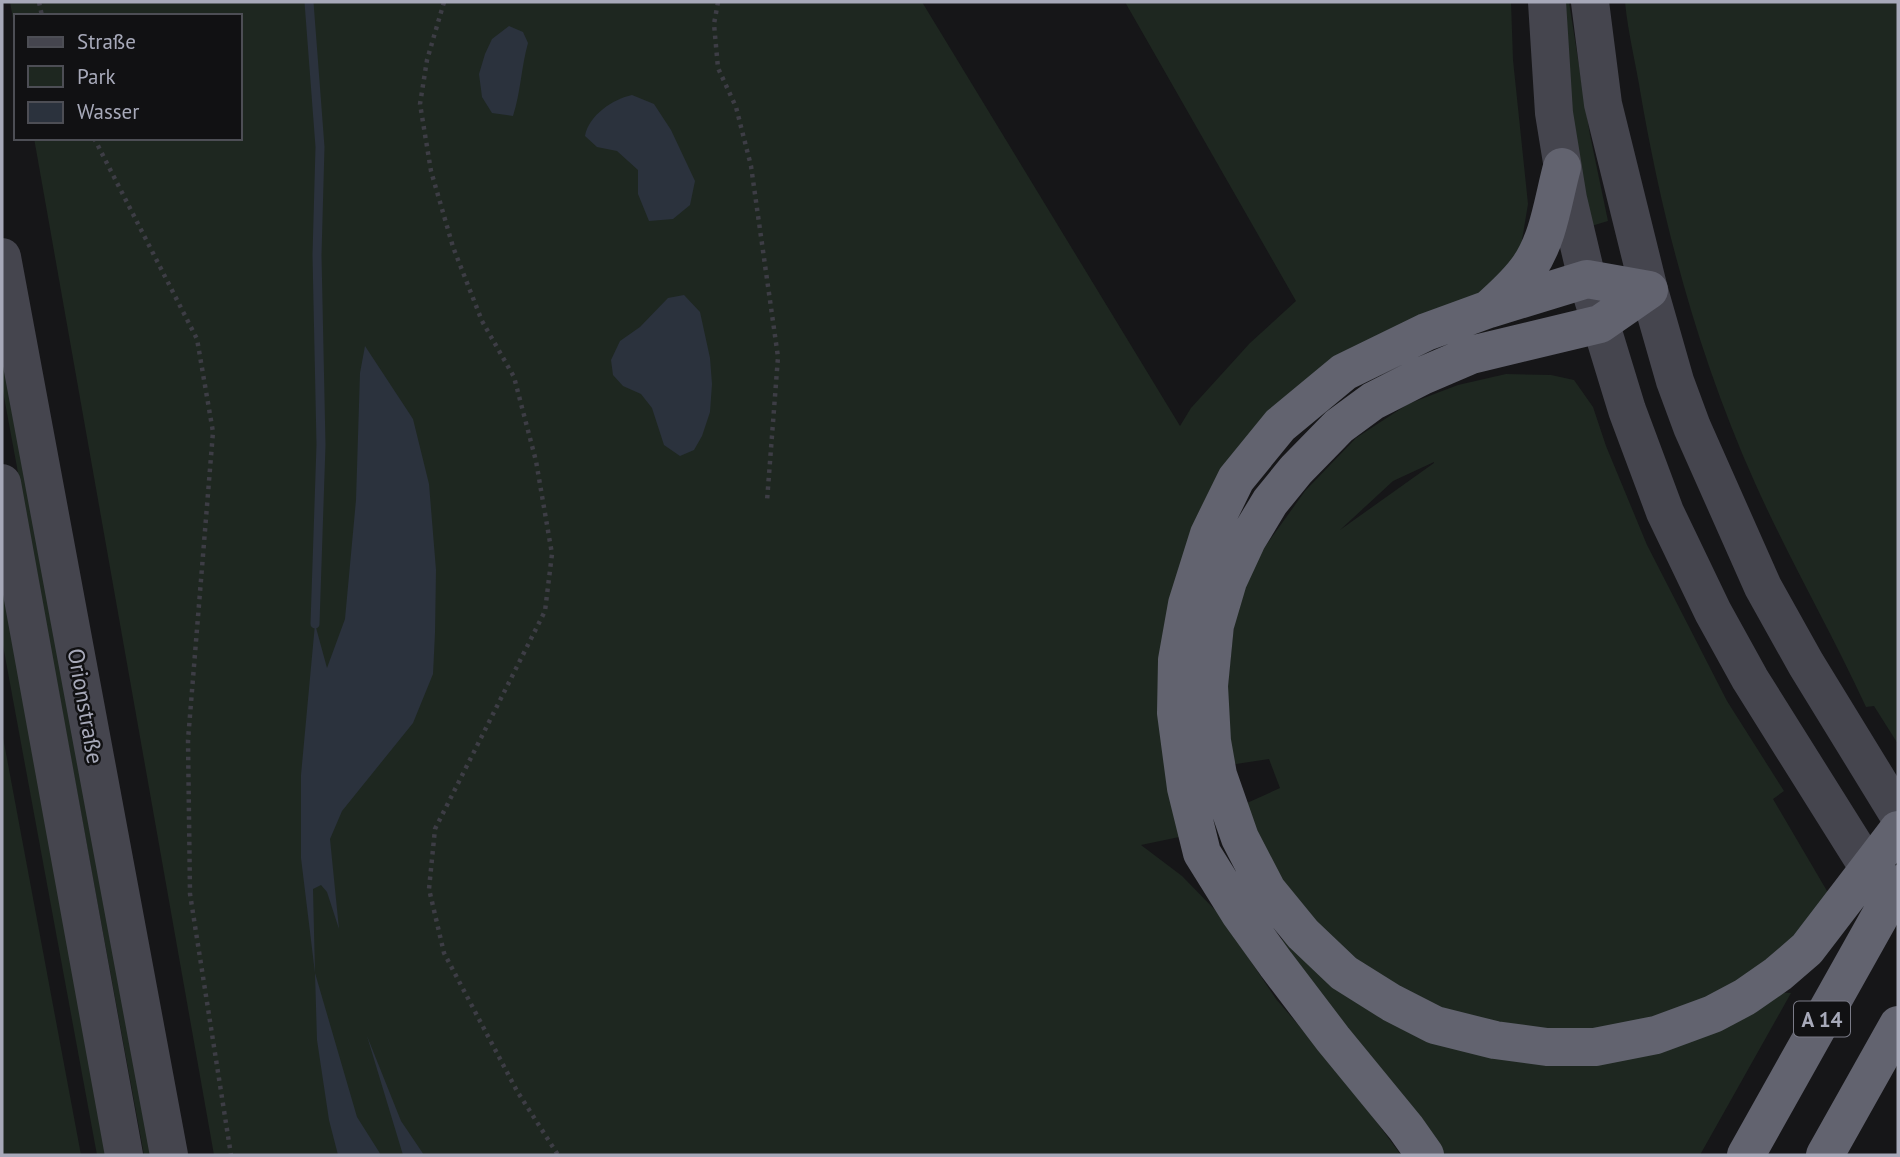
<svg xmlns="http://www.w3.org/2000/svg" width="1900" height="1157" font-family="'PT Sans',sans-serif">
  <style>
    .green { fill: #1e2720; fill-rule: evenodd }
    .water { fill: #2b323d }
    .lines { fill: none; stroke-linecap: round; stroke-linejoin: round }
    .stream { stroke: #2b323d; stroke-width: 9 }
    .path { stroke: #3d3d45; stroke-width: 4.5; stroke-dasharray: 3.5 5; stroke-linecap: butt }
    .secondary { stroke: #45454e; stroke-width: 38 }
    .highway { stroke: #62636f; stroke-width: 38 }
    .labels { text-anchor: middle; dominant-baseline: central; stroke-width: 5; stroke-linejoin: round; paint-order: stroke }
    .shield { fill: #111113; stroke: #7a7b87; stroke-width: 2 }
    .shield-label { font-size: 21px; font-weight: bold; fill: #a7a9b9 }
    .street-label { font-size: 23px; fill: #a7a9b9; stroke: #111113 }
  </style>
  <rect width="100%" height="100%" fill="#161618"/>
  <path class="green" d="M 10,2 L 922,2 L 1180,426 L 1191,408 L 1250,343 L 1296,301 L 1125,2 L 1511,2 L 1513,60 L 1528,204 L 1521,246 L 1508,269 L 1479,297 L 1240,463 L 1184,836 L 1141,845 L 1182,876 L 1220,915 L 1276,999 L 1345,1079 L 1401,1155 L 214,1155 L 34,138 L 240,138 L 240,16 L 16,16 L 16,36 Z
    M 1560,2 L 1569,2 L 1590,135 L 1608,221 L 1588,227 L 1572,134 Z
    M 1625,2 L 1898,2 L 1898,744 L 1874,706 L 1866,707 C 1831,631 1789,559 1755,483 C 1700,360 1664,229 1641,96 C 1636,65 1628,33 1625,2 Z
    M 2,319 L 156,1155 L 144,1155 L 2,386 Z
    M 1506,374 L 1551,375 L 1574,380 L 1593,407 L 1606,446 L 1647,545 L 1727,701 L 1784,791 L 1773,799 L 1827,891 L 1825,909 L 1762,971 L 1630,1034 L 1464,1023 L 1346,960 L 1270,866 L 1247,803 L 1280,788 L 1269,759 L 1236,764 L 1229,759 L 1223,734 L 1237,595 L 1262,551 L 1305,491 L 1356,438 L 1408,404 L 1458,385 ZM 1434,462 L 1434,463 L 1340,530 L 1393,481 Z
    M 2,583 L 108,1155 L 97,1155 L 2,640 Z
    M 2,732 L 81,1155 L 2,1155 Z
    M 1274,939 L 1285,940 L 1505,1059 L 1775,992 L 1791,993 L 1700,1155 L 1435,1155 Z"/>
  <path class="water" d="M 509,26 L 523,32 L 528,43 C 521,68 521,91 513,116 L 492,113 L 482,97 L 479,74 L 485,54 L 492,39 Z
    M 632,95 L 654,104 L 671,130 L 695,181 L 690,205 L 673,219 L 649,221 L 638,194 L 638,170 L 617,151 L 597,147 L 585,136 C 589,115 613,99 632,95 Z
    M 684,295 L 700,312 L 710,358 L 712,384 L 710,412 L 702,436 L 694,450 L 680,456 L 664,445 L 652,408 L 641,394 L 623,386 L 613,375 L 611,360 L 620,341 L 640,327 L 668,298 Z
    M 365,346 L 413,419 L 429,484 L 436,570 L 435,633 L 433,674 L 413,723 L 342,811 L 330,839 L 339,929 L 327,892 L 321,885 L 313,889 L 315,973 L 357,1117 L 381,1155 L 338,1155 L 329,1120 L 317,1040 L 315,973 L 301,858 L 301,775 L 315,624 L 327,668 L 345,619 L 356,500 L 360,373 Z
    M 367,1036 L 401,1121 L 424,1155 L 403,1155 Z"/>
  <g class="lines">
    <path class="stream" d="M 309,2 L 320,147 L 317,255 L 321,445 L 315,624"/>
    <path class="path" d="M 39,2 L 42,16
      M 444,2 L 427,60 L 420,104 L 431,171 L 453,247 L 482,321 L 514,377 L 536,461 L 552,554 L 545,611 L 435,829 L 429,889 L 444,953 L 517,1091 L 558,1155
      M 718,2 L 714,24 L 718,68 L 736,107 L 751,166 L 778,357 L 767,501
      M 94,138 L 197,339 L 213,432 L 188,740 L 190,894 L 231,1155"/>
    <path class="secondary" d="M 1547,2 L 1554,113 L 1568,199 L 1587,279 L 1627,410 L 1665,512 L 1713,612 L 1750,679 L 1886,896
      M 1590,2 L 1603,104 L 1649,290 L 1675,381 L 1692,427 L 1763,587 L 1806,664 L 1898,814
      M 2,257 L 169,1155
      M 2,483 L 124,1155"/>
    <path class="highway" d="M 1649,290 L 1600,324 L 1471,355 L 1422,376 L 1373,401 L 1339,426 L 1296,470 L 1270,502 L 1247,540 L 1228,581 L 1215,625 L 1209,686 L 1212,741 L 1218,775 L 1240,838 L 1267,890 L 1303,934 L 1344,973 L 1392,1003 L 1435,1025 L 1495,1040 L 1547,1047 L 1595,1047 L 1656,1035 L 1713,1014 L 1745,997 L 1778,974 L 1807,949 L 1898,830
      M 1490,308 C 1504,295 1518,283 1529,267 C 1549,238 1553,200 1562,167
      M 1425,1155 L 1406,1128 L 1333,1039 L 1276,964 L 1240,914 L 1202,853 L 1186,788 L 1176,713 L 1177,660 L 1187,604 L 1209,534 L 1236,479 L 1280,425 L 1344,372 L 1426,332 L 1489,309 L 1587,279 L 1649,290
      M 1746,1155 L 1898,884
      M 1825,1155 L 1898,1025"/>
  </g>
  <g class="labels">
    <rect class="shield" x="1794" y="1001.5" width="56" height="35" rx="5"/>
    <g class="shield-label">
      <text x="1822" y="1019">A 14</text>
    </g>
    <g class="street-label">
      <text transform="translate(86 706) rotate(80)">Orionstraße</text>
    </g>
  </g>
  <rect width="1900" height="1157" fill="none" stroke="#a7a9b9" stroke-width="7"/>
  <rect x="14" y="14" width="228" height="126" fill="#111113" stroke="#4d4e55" stroke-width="2"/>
  <rect x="28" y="37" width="35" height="10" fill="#45454e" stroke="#4d4e55" stroke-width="2"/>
  <text x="77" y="49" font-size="21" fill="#a7a9b9">Straße</text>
  <rect x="28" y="66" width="35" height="21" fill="#1e2720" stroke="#4d4e55" stroke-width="2"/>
  <text x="77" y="84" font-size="21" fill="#a7a9b9">Park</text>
  <rect x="28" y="102" width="35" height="21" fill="#2b323d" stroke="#4d4e55" stroke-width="2"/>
  <text x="77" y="119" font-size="21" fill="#a7a9b9">Wasser</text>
</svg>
